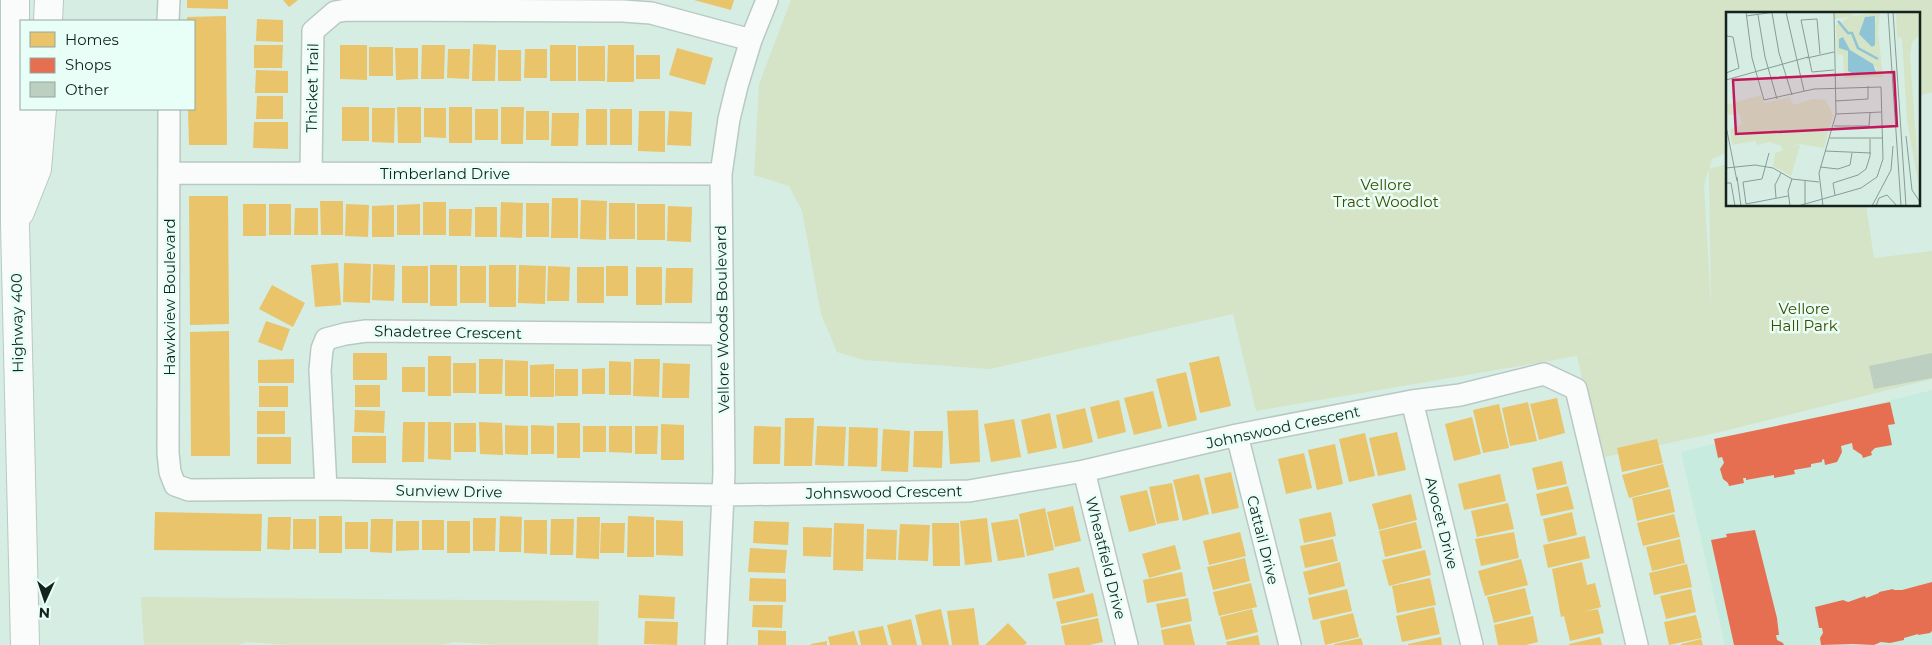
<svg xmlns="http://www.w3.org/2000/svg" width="1932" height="645" font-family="Montserrat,sans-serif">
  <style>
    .built { fill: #c7ecdf }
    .green { fill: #d5e4c6; fill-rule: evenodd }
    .homes { fill: #e9c46a }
    .shops { fill: #e76f51 }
    .building { fill: #bccfc1 }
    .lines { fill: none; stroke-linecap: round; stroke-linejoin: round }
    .minor-casing { stroke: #b8c9c3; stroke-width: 24 }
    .highway-casing { stroke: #b8c9c3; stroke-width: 30 }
    .minor { stroke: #f9fcfb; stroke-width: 21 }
    .highway { stroke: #f9fcfb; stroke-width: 28 }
    .labels { text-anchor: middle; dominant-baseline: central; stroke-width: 5; stroke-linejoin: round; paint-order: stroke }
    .street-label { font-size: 15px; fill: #14231e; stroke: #e7fff6 }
    .park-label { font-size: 15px; fill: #444a00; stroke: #e7fff6 }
    .inset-river { fill: none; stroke: #8ec4d6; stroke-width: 2.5 }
    .inset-road { fill: none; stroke: #889c95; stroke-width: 1 }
    .view { fill: #c2185b; fill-opacity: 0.15; stroke: #c2185b; stroke-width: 2.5 }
    .inset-edge { fill: none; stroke: #14231e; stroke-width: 2.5 }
  </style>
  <rect width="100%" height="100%" fill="#d6ede4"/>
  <path class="built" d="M 1932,390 L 1932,645 L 1725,645 L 1681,452 Z"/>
  <path class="green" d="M 791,0 L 1932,0 L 1932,92 L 1918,96 L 1918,14 L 1727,14 L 1727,153 L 1712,159 L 1709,169 L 1727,164 L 1727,205 L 1866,205 L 1874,258 L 1932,251 L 1932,379 L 1720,432 L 1600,458 L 1577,356 L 1610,349 L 1555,360 L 1256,411 L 1233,314 L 990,369 L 864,360 L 837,352 L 821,314 L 802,211 L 789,186 L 754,175 L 759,84 ZM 1708,171 L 1709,172 L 1711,307 L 1704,185 Z
    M 141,597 L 599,601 L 598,645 L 497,645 L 454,642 L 442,645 L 288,645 L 247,642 L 238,645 L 144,645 Z"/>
  <path class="homes" d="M 187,0 L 228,0 L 228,9 L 187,8 Z
    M 283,0 L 298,0 L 289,7 Z
    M 694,0 L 734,0 L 731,10 Z
    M 226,16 L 227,145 L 189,145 L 188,109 L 194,109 L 194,21 L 187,21 L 187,17 Z
    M 257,19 L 283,20 L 283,42 L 256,41 Z
    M 473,44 L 496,45 L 495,81 L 472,81 Z
    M 254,45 L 283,45 L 282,68 L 254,68 Z
    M 340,45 L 367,45 L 367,80 L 340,79 Z
    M 422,45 L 445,45 L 444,79 L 421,79 Z
    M 550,45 L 576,45 L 576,81 L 550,81 Z
    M 608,45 L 634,45 L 634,82 L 607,82 Z
    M 578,46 L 605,46 L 605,81 L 578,81 Z
    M 369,47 L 393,47 L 393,76 L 369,76 Z
    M 395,48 L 418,48 L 418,79 L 396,80 Z
    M 677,48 L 713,58 L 705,85 L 669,75 Z
    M 448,49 L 470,49 L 469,79 L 447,78 Z
    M 525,49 L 547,49 L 547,78 L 524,78 Z
    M 498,50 L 521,50 L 521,81 L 498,81 Z
    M 636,55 L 660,55 L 660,79 L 636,79 Z
    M 256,70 L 288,71 L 288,93 L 255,93 Z
    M 257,96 L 283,96 L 283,119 L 256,119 Z
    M 342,107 L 369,107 L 369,141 L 342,141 Z
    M 397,107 L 421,107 L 421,143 L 398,143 Z
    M 449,107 L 472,107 L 472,143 L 449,143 Z
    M 501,107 L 524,107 L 523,144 L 501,144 Z
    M 372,108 L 395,108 L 394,143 L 372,142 Z
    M 424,108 L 446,108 L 446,138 L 424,137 Z
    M 475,109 L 498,109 L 498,140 L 475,140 Z
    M 586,109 L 607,109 L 607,145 L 586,145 Z
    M 610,109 L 632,109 L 632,145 L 610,145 Z
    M 526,111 L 549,111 L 549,140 L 526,140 Z
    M 639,111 L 665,111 L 665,152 L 638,151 Z
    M 669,111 L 692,112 L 691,146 L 667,145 Z
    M 552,113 L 579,113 L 578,146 L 551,146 Z
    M 254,122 L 288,122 L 288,149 L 253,148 Z
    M 189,196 L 228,196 L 229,324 L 190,325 Z
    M 552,198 L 578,198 L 578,238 L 551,238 Z
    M 581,200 L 607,201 L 606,240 L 580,239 Z
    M 320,201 L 343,201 L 343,235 L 321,235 Z
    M 423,202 L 446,202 L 446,235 L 423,235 Z
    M 501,202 L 523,203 L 522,238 L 500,237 Z
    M 526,203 L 549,203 L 549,237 L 526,237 Z
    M 609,203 L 635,203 L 635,239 L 609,239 Z
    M 243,204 L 266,204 L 266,236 L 243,236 Z
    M 269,204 L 291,204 L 291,235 L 269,235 Z
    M 346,204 L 369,205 L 368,237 L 345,236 Z
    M 420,204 L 420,235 L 397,235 L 397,205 Z
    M 637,204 L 665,204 L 665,240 L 637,240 Z
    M 394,205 L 394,237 L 372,237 L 372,206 Z
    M 668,206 L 692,207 L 691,242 L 667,241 Z
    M 475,207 L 497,207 L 497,237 L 475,237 Z
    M 295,208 L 318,208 L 318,235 L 294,235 Z
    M 449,209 L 472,209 L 471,236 L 449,236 Z
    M 338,263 L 341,305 L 315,307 L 311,265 Z
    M 344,263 L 371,264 L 370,303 L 343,302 Z
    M 373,264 L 395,265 L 394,301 L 372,300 Z
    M 430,265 L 457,265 L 457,306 L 430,306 Z
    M 489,265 L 516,265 L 516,307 L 489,307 Z
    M 519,265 L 546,266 L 545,304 L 518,303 Z
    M 402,266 L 428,266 L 428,303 L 402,303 Z
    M 460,266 L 486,266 L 486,303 L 460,303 Z
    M 548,266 L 570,267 L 569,301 L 547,301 Z
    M 606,266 L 628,266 L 628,296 L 606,296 Z
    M 577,267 L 604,267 L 604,303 L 577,303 Z
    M 636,267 L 662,267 L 662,305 L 636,305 Z
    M 666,268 L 693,268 L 692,303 L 665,303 Z
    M 272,285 L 305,303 L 293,327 L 259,309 Z
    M 266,321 L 290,329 L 282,351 L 258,342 Z
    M 229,331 L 230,456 L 191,456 L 190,332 Z
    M 353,353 L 387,353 L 387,380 L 353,380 Z
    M 428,356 L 451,356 L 451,396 L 428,396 Z
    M 1219,356 L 1231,406 L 1200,413 L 1189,363 Z
    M 294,359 L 294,383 L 258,383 L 258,360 Z
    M 479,359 L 503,359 L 502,394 L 479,394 Z
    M 634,359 L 660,359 L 659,397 L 633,396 Z
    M 505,360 L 528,361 L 528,396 L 505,396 Z
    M 609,361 L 631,362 L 631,395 L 609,395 Z
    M 453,363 L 476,363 L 476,393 L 453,393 Z
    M 663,363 L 690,364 L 689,398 L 662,398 Z
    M 554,364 L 554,397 L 530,397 L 530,365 Z
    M 402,367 L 425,367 L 425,392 L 402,392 Z
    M 605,368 L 605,394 L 582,394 L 582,369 Z
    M 555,369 L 578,369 L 578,396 L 555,396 Z
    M 1186,372 L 1197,420 L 1168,427 L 1156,379 Z
    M 355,385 L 380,385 L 380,407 L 355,407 Z
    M 259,386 L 288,386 L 288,407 L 259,407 Z
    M 1153,391 L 1162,428 L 1134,435 L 1124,398 Z
    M 1557,398 L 1565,433 L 1539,440 L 1530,404 Z
    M 1119,400 L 1126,432 L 1098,439 L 1090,407 Z
    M 1528,402 L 1537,441 L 1510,446 L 1502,408 Z
    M 1499,404 L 1509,448 L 1483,453 L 1473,410 Z
    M 1085,408 L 1093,442 L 1063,449 L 1056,415 Z
    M 355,410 L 385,411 L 384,433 L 354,432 Z
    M 978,410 L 980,462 L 950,464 L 947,411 Z
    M 257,411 L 285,411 L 285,434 L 257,434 Z
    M 1050,413 L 1057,448 L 1028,454 L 1021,420 Z
    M 1472,417 L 1481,454 L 1454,461 L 1445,424 Z
    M 785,418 L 814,418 L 812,466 L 784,466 Z
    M 1014,419 L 1021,457 L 991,462 L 984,424 Z
    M 403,422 L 425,422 L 424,462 L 402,462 Z
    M 428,422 L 451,422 L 451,460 L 428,459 Z
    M 479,422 L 502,423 L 503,455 L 480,454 Z
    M 454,423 L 476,423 L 476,452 L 454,452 Z
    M 557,423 L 580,423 L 580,458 L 557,458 Z
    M 661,424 L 684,425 L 684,460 L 661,460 Z
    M 505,425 L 528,426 L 528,455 L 505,454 Z
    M 531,425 L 554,426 L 554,454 L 531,454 Z
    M 583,426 L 606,426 L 606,452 L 583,452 Z
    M 609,426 L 632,426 L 632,453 L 609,452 Z
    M 635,426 L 658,426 L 657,454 L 635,454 Z
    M 754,426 L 781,427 L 780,464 L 753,464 Z
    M 817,426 L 846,427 L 844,466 L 815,465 Z
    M 849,427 L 878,428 L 877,467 L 848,466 Z
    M 883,429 L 910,431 L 908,472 L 881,471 Z
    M 914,431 L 943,431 L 942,468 L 913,467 Z
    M 1397,432 L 1406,470 L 1378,476 L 1369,438 Z
    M 1365,433 L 1375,476 L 1349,482 L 1339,439 Z
    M 352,436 L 386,436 L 386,463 L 352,463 Z
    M 257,437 L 291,437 L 291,464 L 257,464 Z
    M 1657,439 L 1663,463 L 1622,472 L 1617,448 Z
    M 1335,444 L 1343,484 L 1317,490 L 1308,450 Z
    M 1304,453 L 1312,488 L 1286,494 L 1278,459 Z
    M 1562,461 L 1567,484 L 1537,490 L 1532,468 Z
    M 1663,464 L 1669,487 L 1629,498 L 1622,475 Z
    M 1231,472 L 1239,508 L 1212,514 L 1204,478 Z
    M 1199,474 L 1209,514 L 1183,521 L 1173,480 Z
    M 1500,474 L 1506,501 L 1464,510 L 1458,484 Z
    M 1172,483 L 1179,520 L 1157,524 L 1149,487 Z
    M 1568,486 L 1574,509 L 1541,516 L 1536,494 Z
    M 1670,489 L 1675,512 L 1637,521 L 1632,498 Z
    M 1147,490 L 1156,525 L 1129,532 L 1120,496 Z
    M 1411,494 L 1417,520 L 1379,530 L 1372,504 Z
    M 1508,503 L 1514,529 L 1477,537 L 1471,511 Z
    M 1073,506 L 1081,541 L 1055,547 L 1047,512 Z
    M 1045,508 L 1054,550 L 1027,556 L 1019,514 Z
    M 155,512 L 262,514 L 261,551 L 154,550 Z
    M 1331,512 L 1336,536 L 1304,543 L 1299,519 Z
    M 1572,512 L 1577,535 L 1548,542 L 1543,519 Z
    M 1674,514 L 1680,537 L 1643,546 L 1637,523 Z
    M 319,516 L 342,516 L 342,553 L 319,553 Z
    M 500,516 L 522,517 L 521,552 L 499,552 Z
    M 628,516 L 654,517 L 654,557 L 627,557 Z
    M 268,517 L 291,517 L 290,550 L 267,549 Z
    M 577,517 L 600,517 L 599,559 L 576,558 Z
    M 473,518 L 496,518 L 495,551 L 473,551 Z
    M 987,518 L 992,562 L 965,565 L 960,521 Z
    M 293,519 L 316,519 L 316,549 L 293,549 Z
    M 371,519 L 393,519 L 392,553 L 370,552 Z
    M 551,519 L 574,519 L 573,555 L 550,555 Z
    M 1018,519 L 1025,557 L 998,561 L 991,523 Z
    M 422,520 L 444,520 L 444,550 L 422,550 Z
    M 524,520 L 547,520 L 547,554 L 524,553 Z
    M 656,520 L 683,521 L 683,556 L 656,555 Z
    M 396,521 L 419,521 L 419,550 L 396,551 Z
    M 447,521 L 470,521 L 470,553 L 447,553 Z
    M 754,521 L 789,522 L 788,545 L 753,543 Z
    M 345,522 L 368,522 L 368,549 L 345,549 Z
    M 1416,522 L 1422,548 L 1385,557 L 1379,531 Z
    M 601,523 L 625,523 L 624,553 L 600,553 Z
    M 834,523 L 864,524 L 863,571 L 833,570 Z
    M 932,523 L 959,523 L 960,566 L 933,566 Z
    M 900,524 L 930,525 L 928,561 L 898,560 Z
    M 803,527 L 832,528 L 831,557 L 803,556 Z
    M 867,529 L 897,530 L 896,560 L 866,559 Z
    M 1240,532 L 1246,556 L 1209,565 L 1203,541 Z
    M 1514,532 L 1519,558 L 1481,566 L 1475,539 Z
    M 1585,536 L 1590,558 L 1548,568 L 1543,545 Z
    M 1333,539 L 1338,561 L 1305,568 L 1300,546 Z
    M 1680,539 L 1685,563 L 1652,571 L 1646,547 Z
    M 1175,545 L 1181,569 L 1149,578 L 1142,554 Z
    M 750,548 L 787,550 L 785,573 L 748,572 Z
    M 1425,550 L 1431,575 L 1389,586 L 1382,560 Z
    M 1245,558 L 1250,581 L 1213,590 L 1207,567 Z
    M 1521,559 L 1528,585 L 1485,596 L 1478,571 Z
    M 1340,562 L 1345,586 L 1309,595 L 1303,572 Z
    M 1582,562 L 1587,585 L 1595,583 L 1601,607 L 1583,612 L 1598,609 L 1604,633 L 1570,641 L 1564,616 L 1561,617 L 1552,569 Z
    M 1687,564 L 1692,587 L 1654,595 L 1649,573 Z
    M 1079,567 L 1085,592 L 1053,599 L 1048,574 Z
    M 1182,572 L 1186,596 L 1147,603 L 1143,580 Z
    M 750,578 L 786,579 L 786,602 L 749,601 Z
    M 1430,578 L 1436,605 L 1397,613 L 1392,586 Z
    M 1251,583 L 1257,607 L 1219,616 L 1213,592 Z
    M 1525,588 L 1531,614 L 1494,623 L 1487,597 Z
    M 1347,589 L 1352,611 L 1313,620 L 1308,598 Z
    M 1691,589 L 1696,612 L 1666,619 L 1660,596 Z
    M 1093,593 L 1098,616 L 1061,624 L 1056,602 Z
    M 639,595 L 675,597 L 674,619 L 638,618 Z
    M 1188,598 L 1192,621 L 1161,628 L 1156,604 Z
    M 753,605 L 783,605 L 782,628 L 752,627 Z
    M 1434,607 L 1440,634 L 1402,642 L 1396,616 Z
    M 974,608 L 979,645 L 952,645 L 947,611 Z
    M 941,609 L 949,645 L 922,645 L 915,615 Z
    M 1252,609 L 1258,632 L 1226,640 L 1220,617 Z
    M 1353,613 L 1359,637 L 1325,645 L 1320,621 Z
    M 1696,615 L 1702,638 L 1669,645 L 1664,622 Z
    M 1533,616 L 1538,642 L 1526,645 L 1498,645 L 1494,625 Z
    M 1098,618 L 1103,642 L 1089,645 L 1065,645 L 1061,626 Z
    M 911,619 L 917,645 L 892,645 L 887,625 Z
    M 645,621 L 678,622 L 677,645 L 644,644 Z
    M 1008,623 L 1027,643 L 1024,645 L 985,645 Z
    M 1190,624 L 1195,645 L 1164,645 L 1161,630 Z
    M 883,626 L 888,645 L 861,645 L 858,631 Z
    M 758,630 L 786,631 L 786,645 L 758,645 Z
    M 854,631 L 858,645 L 830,645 L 828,637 Z
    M 1258,635 L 1260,645 L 1227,645 L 1226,642 Z
    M 1441,637 L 1442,645 L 1408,645 L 1408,644 Z
    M 1600,637 L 1602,645 L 1569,645 L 1569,644 Z
    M 1361,638 L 1363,645 L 1334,645 L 1334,644 Z
    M 1701,639 L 1703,645 L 1681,645 L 1681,644 Z
    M 827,641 L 827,645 L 811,645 L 811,644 Z"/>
  <path class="shops" d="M 1890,402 L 1895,424 L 1888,425 L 1892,445 L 1875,448 L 1871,452 L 1872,455 L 1863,458 L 1862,455 L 1853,449 L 1852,443 L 1841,446 L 1842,452 L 1837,462 L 1825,465 L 1824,459 L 1822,460 L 1822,462 L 1811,464 L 1811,467 L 1794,470 L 1795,474 L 1774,478 L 1774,475 L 1746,480 L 1746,478 L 1743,478 L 1744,483 L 1729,486 L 1728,483 L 1723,479 L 1720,469 L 1724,463 L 1722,457 L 1718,458 L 1714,439 Z
    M 1755,530 L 1777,618 L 1779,635 L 1776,635 L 1777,640 L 1783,643 L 1784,645 L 1734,645 L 1711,540 L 1727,537 L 1726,534 Z
    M 1932,582 L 1932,631 L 1930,633 L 1918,635 L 1918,634 L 1904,638 L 1904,640 L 1890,643 L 1881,642 L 1874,645 L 1853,644 L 1821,645 L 1820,638 L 1823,633 L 1822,628 L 1819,628 L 1815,607 L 1843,600 L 1848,602 L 1865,596 L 1866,598 L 1879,593 L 1879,592 L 1893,589 L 1894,590 L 1902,590 Z"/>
  <path class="building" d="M 1932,353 L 1932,378 L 1874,389 L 1869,366 Z"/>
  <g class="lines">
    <g class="minor-casing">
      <path id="minor" d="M 168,21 L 169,0
        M 169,109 L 168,453 L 170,472 L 175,485 L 189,490 L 326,489 L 724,495 L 969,491 L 1084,471 L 1237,435 L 1412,401 L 1460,395 L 1544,374 L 1576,389 L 1637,645
        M 311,172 L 313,31 L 335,12 L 347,10 L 623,11 L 651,13 L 751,40
        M 169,173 L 721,174
        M 1412,401 L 1472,645
        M 1237,435 L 1290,645
        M 1084,471 L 1127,645
        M 326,489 L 320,370 L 322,349 L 326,339 L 345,334 L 366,331 L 722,334
        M 716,645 L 724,472 L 721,174 L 729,119 L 737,86 L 751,40 L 767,0"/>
    </g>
    <g class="highway-casing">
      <path id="highway" d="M 15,0 L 15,225 L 25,645
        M 48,21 L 49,0
        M 20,212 L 37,169 L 42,109"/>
    </g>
    <use href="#minor" class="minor"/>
    <use href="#highway" class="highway"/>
  </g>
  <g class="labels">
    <g class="street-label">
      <text transform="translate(312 88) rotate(-89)">Thicket Trail</text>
      <text x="445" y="173">Timberland Drive</text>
      <text transform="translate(169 297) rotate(-90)">Hawkview Boulevard</text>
      <text transform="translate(722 319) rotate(-91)">Vellore Woods Boulevard</text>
      <text transform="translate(17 323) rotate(-91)">Highway 400</text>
      <text transform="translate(448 332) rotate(1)">Shadetree Crescent</text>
      <text transform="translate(1283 427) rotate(-12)">Johnswood Crescent</text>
      <text transform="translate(449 491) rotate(1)">Sunview Drive</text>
      <text transform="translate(884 492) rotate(-1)">Johnswood Crescent</text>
      <text transform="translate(1442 523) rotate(76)">Avocet Drive</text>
      <text transform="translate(1263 540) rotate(76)">Cattail Drive</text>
      <text transform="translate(1106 558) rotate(76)">Wheatfield Drive</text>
    </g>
    <g class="park-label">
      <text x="1386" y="184">Vellore<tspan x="1386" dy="17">Tract Woodlot</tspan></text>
      <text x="1804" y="308">Vellore<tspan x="1804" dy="17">Hall Park</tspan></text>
    </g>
  </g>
  <g transform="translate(1726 12)">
    <rect width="194" height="194" fill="#d6ede4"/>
    <path d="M 109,0 L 126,0 L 127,4 L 154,0 L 152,20 L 157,65 L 118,66 L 117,43 L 111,42 L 110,13 L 124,5 L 109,7 ZM 150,5 L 148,21 L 149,33 L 134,22 L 138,8 ZM 117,25 L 124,38 L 151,56 L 148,61 L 130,62 L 121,37 L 115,36 L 113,27 ZM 170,0 L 194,0 L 194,23 L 186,30 L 184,44 L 194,181 L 181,109 L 176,26 L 171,25 ZM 35,83 L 38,91 L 64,85 L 67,93 L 87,87 L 100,88 L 107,103 L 98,136 L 74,132 L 57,137 L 74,133 L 65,164 L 47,154 L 49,141 L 57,138 L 55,134 L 44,130 L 31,133 L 29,129 L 6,133 L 4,117 L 27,108 L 16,112 L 13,101 L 2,103 L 0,93 Z" fill="#d5e4c6" fill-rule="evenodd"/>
    <path d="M 149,4 L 149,33 L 146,35 L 133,22 L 139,5 ZM 117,25 L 124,38 L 147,52 L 150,60 L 127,62 L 122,59 L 122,39 L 113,36 L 113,27 Z" fill="#8ec4d6"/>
    <path class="inset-river" d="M 112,9 L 122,21 L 126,21 L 132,36 L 152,47"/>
    <path class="inset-road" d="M 20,0 L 26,46 L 38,88 L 88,77 L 155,75 L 157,147 L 151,165 L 135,176 L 72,194M 60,0 L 78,79M 162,0 L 175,194M 167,0 L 180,194M 46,1 L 53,41 L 66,83M 32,3 L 39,45 L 51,87M 20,4 L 49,0M 0,24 L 7,25 L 13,56 L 0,61M 94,42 L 91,7 L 75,8 L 86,60 L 108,58M 81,46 L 108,40M 0,68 L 82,45M 109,89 L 142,87 L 142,74M 110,102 L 156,100M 0,114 L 11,169M 108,114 L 143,114 L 144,101M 180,124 L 186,178 L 194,190M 104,126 L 157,126M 99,139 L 145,141M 43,141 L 36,167 L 17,170 L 20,192 L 62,184M 94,155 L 112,157 L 124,153 L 126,141M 0,156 L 29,153 L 47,156 L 66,167 L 93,170M 11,165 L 15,194M 79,169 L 79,192M 0,171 L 5,171 L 9,194M 109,183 L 107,171 L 132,163 L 140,157 L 144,144 L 144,127M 50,186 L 49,173 L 55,161M 64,194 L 62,179 L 66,167M 97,194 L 93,161 L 110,102 L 108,0M 146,194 L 165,158 L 167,134M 150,194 L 153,186 L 161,183 L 171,194"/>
    <path class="view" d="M 168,60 L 171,114 L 10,122 L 7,68 Z"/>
    <rect width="194" height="194" class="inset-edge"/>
  </g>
  <rect x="20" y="20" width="175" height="90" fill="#e7fff6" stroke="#93a7a0"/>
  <rect x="30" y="32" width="25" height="15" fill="#e9c46a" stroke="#93a7a0"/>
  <text x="65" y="45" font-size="15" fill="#14231e">Homes</text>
  <rect x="30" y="58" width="25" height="15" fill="#e76f51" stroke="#93a7a0"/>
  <text x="65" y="70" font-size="15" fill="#14231e">Shops</text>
  <rect x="30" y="82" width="25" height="15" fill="#bccfc1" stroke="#93a7a0"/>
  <text x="65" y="95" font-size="15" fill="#14231e">Other</text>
  <g transform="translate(45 600) rotate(183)" stroke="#e7fff6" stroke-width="4" paint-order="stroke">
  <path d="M0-4L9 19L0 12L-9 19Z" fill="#14231e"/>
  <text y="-8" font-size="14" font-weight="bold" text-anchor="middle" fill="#14231e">N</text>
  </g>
</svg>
